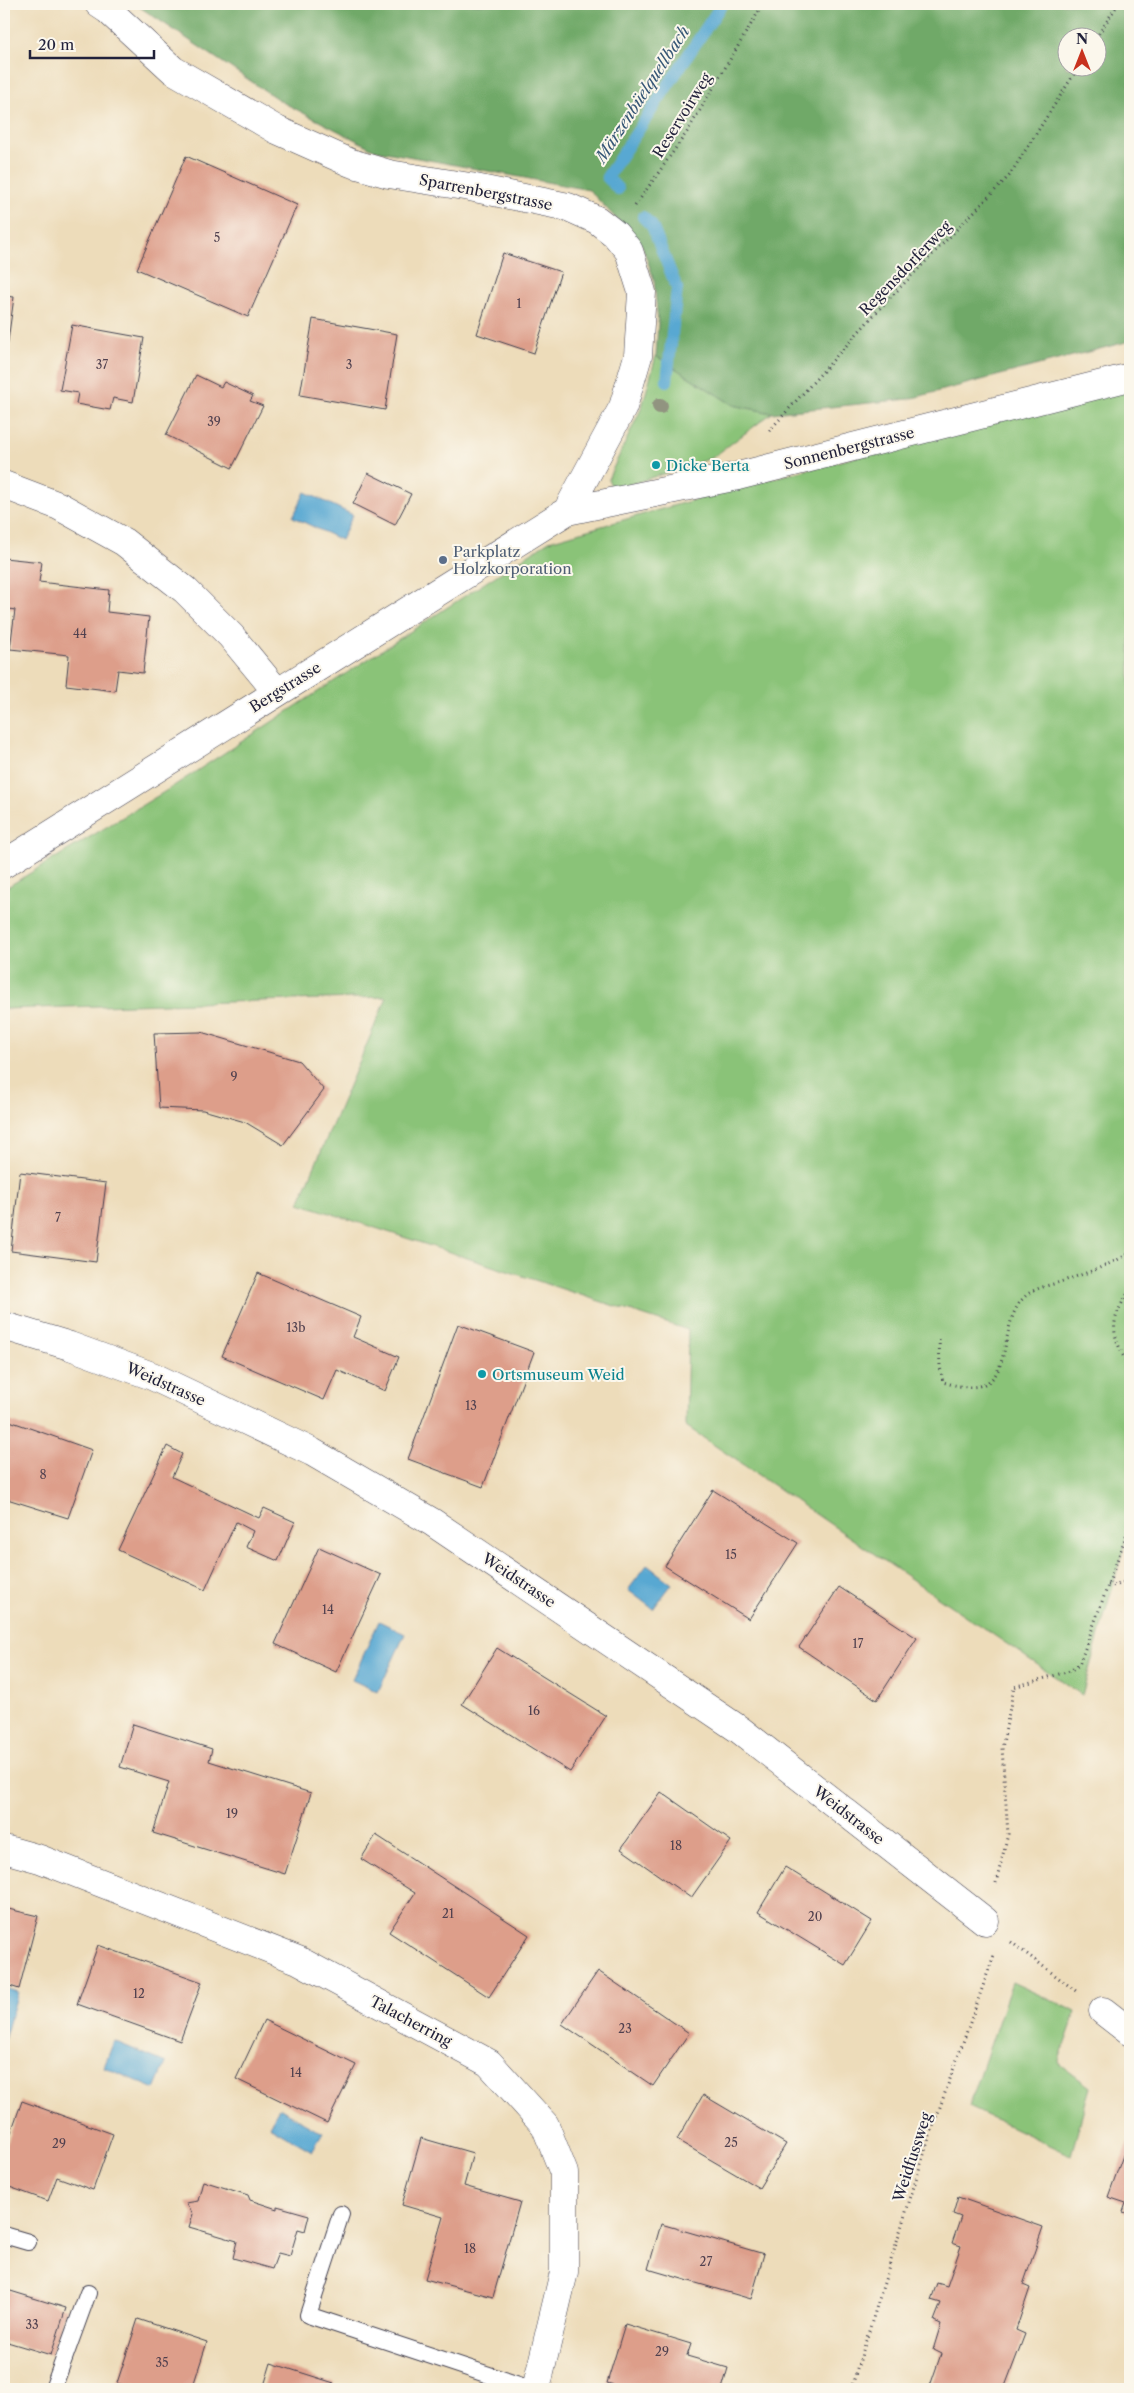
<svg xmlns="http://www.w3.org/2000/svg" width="1134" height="2393" font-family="'Libre Caslon Text',serif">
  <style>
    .green { fill: #8ac378; stroke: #56725a }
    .forest { fill: #6fa968; stroke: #486652; fill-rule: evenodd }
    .water { fill: #58a8d2; stroke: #3d6586 }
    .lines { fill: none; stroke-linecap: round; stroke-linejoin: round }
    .stream { stroke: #58a8d2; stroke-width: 12 }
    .building { fill: #dd9e8a }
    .service-casing { stroke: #403e4e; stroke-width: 18 }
    .minor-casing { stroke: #403e4e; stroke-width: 29 }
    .path { stroke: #403e4e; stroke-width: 3; stroke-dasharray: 1 4; stroke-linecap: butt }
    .service { stroke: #fff; stroke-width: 16 }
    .minor { stroke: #fff; stroke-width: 28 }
    .tree { fill: #919480 }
    .culture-dot { fill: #0f9aa8; stroke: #fbf7ec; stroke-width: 2 }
    .service-dot { fill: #5c6f8a; stroke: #fbf7ec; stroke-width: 2 }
    .labels { text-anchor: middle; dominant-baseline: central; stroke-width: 4; stroke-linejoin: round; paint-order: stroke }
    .number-label { font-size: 12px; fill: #51414f }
    .street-label { font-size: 15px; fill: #22223b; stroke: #fbf7ec }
    .culture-label { font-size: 15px; fill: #0d838f; stroke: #fbf7ec; text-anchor: start }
    .service-label { font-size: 15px; fill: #4e5e75; stroke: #fbf7ec; text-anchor: start }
    .water-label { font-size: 16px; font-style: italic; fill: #385877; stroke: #fbf7ec }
  </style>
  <rect width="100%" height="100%" fill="#fbf7ec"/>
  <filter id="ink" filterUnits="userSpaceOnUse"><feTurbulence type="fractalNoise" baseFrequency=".02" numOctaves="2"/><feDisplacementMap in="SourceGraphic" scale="10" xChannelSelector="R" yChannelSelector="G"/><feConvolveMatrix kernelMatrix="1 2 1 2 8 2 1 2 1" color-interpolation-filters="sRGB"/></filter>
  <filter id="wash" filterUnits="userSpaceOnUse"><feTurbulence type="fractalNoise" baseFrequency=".0096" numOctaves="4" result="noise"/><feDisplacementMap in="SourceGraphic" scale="20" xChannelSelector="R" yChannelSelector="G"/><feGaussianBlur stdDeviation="1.12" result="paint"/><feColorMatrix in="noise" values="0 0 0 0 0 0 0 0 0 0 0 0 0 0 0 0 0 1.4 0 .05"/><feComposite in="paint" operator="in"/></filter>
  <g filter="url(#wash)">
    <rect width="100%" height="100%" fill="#eddcba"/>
    <path class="green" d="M 656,356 L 733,405 L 772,413 L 712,458 L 613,490 L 608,479 L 642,407 Z
      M 1130,387 L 1130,1525 L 1082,1695 L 686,1426 L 688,1330 L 299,1203 L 387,997 L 4,1009 L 4,889 L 169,789 L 549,541 L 743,486 Z
      M 1012,1982 L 1076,2012 L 1058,2063 L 1090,2087 L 1071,2155 L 969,2107 Z"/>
    <path class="forest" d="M 135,4 L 1130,4 L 1130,341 L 909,399 L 772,413 L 733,405 L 656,356 L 658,323 L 654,279 L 642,246 L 589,190 L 375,150 L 282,102 ZM 1066,38 L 1096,38 L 1096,68 L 1066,68 Z"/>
    <path class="water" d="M 305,492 L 353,515 L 341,540 L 293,517 Z
      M 647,1565 L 672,1584 L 653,1609 L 628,1590 Z
      M 379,1621 L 405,1634 L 378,1692 L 352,1680 Z
      M 4,1988 L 18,1992 L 4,2040 Z
      M 114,2041 L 166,2063 L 155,2089 L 104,2067 Z
      M 279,2108 L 323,2133 L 312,2151 L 269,2126 Z"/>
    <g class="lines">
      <path class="stream" d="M 618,189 L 607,177 L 722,4
        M 643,217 L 652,226 L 677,288 L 667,381"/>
    </g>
    <g id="blocks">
      <path class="building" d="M 186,156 L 297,205 L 248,317 L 137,269 Z
        M 503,253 L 561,272 L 534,353 L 477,334 Z
        M 4,296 L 14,297 L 5,363 L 4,363 Z
        M 313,319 L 397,334 L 385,410 L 300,395 Z
        M 72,325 L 144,338 L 133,402 L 113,398 L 110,410 L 76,404 L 78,393 L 60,390 Z
        M 196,375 L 221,387 L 224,382 L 253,396 L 250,401 L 263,406 L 232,468 L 166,435 Z
        M 368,473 L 411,494 L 395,525 L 353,504 Z
        M 4,558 L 42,562 L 39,582 L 109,590 L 107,612 L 149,617 L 143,673 L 118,670 L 115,691 L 66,685 L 69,655 L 10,649 L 15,610 L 4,608 Z
        M 201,1032 L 299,1061 L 324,1090 L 283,1145 L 245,1122 L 203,1110 L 159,1108 L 154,1033 Z
        M 20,1172 L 106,1183 L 96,1262 L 11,1251 Z
        M 258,1273 L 361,1317 L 353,1337 L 399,1357 L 385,1391 L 337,1370 L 324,1400 L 222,1356 Z
        M 458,1324 L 534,1352 L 483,1487 L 408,1459 Z
        M 4,1392 L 7,1393 L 5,1406 L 4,1406 Z
        M 4,1419 L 92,1450 L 68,1518 L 4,1498 Z
        M 167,1446 L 182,1454 L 172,1477 L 259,1518 L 264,1508 L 295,1522 L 278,1561 L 246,1547 L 253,1531 L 236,1522 L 205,1590 L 118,1550 Z
        M 713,1490 L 798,1543 L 749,1619 L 665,1566 Z
        M 319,1547 L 381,1575 L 336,1672 L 275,1644 Z
        M 839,1587 L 917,1638 L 877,1700 L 799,1647 Z
        M 497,1648 L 606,1716 L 570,1772 L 462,1704 Z
        M 133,1724 L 212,1749 L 209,1761 L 311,1793 L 285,1874 L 153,1833 L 169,1782 L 120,1767 Z
        M 661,1792 L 731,1841 L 691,1898 L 621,1849 Z
        M 376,1835 L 529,1935 L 489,1997 L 389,1932 L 415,1893 L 361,1859 Z
        M 785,1867 L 872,1921 L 845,1965 L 758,1912 Z
        M 4,1908 L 38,1916 L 19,1989 L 4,1984 Z
        M 98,1945 L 202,1982 L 180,2041 L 77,2004 Z
        M 598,1971 L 689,2033 L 653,2086 L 562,2024 Z
        M 264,2020 L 356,2065 L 327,2123 L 236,2079 Z
        M 703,2095 L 786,2144 L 759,2188 L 677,2140 Z
        M 22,2101 L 113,2134 L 93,2190 L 57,2177 L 48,2201 L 4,2185 L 4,2152 Z
        M 1130,2136 L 1130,2214 L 1123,2212 L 1126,2203 L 1108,2197 Z
        M 421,2138 L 473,2153 L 464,2186 L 520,2202 L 493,2297 L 425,2279 L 443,2217 L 402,2205 Z
        M 203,2181 L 248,2195 L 250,2200 L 277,2209 L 277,2206 L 309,2215 L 305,2231 L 298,2229 L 290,2256 L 278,2253 L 272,2269 L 233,2258 L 237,2241 L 189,2227 L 193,2214 L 186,2203 L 198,2201 Z
        M 958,2197 L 1043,2227 L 1023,2285 L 1030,2288 L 1016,2330 L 1025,2334 L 1004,2389 L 929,2389 L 941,2354 L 933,2350 L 941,2324 L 934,2321 L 941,2303 L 931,2300 L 937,2283 L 947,2286 L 961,2246 L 952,2243 L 961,2217 L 953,2214 Z
        M 661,2224 L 764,2254 L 751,2299 L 648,2269 Z
        M 4,2289 L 66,2308 L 51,2355 L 4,2341 Z
        M 138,2319 L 207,2342 L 192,2389 L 137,2389 L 117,2383 Z
        M 625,2324 L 691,2344 L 687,2356 L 728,2368 L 722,2389 L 628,2389 L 607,2383 Z
        M 271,2363 L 334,2383 L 332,2389 L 263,2389 Z"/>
    </g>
  </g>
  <g filter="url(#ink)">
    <use href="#blocks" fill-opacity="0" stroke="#403e4e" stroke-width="1"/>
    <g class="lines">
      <g class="service-casing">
        <path id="service" d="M 341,2214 L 308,2315 L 531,2389
          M 4,2235 L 28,2242
          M 53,2389 L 88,2293"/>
      </g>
      <g class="minor-casing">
        <path id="minor" d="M 99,4 L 108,10 L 173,70 L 277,130 L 351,163 L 389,174 L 470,187 L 568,207 L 597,220 L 615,234 L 629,251 L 642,292 L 638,356 L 623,407 L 567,511
          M 4,485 L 59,506 L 124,542 L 185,590 L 231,636 L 277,692
          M 4,864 L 567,511 L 738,476 L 1130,377
          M 4,1326 L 70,1346 L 152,1376 L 312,1452 L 432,1522 L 740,1730 L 985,1921
          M 4,1849 L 40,1859 L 298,1960 L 489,2063 L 545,2125 L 564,2173 L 564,2272 L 536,2389
          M 1103,2011 L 1130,2032"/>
      </g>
      <path class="path" d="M 1096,38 L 1118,4
        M 635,206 L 687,132 L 763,4
        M 769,431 L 882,306 L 1009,176 L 1078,68
        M 1130,1290 C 1107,1325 1112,1334 1130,1369
        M 939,1339 L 940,1366 L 943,1382 C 1028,1409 988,1318 1031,1292 C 1039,1287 1051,1285 1060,1282 C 1084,1274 1108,1266 1130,1253
        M 1108,1585 L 1116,1586 L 1130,1578
        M 996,1883 L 1008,1834 L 1002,1748 L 1014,1687 L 1070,1671 L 1079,1665 L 1130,1525
        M 1011,1942 L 1076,1991
        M 851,2389 L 929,2138 L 994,1955"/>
      <use href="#service" class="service"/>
      <use href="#minor" class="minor"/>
    </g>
    <circle class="tree" cx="660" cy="406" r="8"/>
  </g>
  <g class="culture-dot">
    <circle cx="656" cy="465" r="5"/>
    <circle cx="482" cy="1374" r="5"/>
  </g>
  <circle class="service-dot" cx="443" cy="560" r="5"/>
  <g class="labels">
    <g class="number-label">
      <text x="217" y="237">5</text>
      <text x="519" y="303">1</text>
      <text x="102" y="364">37</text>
      <text x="349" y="364">3</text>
      <text x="214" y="421">39</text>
      <text x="80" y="633">44</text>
      <text x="234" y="1076">9</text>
      <text x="58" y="1217">7</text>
      <text x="296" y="1327">13b</text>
      <text x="471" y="1405">13</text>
      <text x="43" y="1474">8</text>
      <text x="731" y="1554">15</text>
      <text x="328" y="1609">14</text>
      <text x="858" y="1643">17</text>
      <text x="534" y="1710">16</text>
      <text x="232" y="1813">19</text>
      <text x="676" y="1845">18</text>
      <text x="448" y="1913">21</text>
      <text x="815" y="1916">20</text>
      <text x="139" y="1993">12</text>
      <text x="625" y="2028">23</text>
      <text x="296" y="2072">14</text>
      <text x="731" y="2142">25</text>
      <text x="59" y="2143">29</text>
      <text x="470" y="2248">18</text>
      <text x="706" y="2261">27</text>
      <text x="32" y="2324">33</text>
      <text x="662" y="2351">29</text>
      <text x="162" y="2362">35</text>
    </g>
    <g class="street-label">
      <text transform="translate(682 115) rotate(-58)">Reservoirweg</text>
      <text transform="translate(486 192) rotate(11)">Sparrenbergstrasse</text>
      <text transform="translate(905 268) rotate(-46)">Regensdorferweg</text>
      <text transform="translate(849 448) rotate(-14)">Sonnenbergstrasse</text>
      <text transform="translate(285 687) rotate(-32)">Bergstrasse</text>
      <text transform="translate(166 1384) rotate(24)">Weidstrasse</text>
      <text transform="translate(519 1580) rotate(34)">Weidstrasse</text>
      <text transform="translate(849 1815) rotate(38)">Weidstrasse</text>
      <text transform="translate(411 2021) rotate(28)">Talacherring</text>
      <text transform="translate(912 2157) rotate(-72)">Weidfussweg</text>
    </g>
    <g class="culture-label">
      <text x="666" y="465">Dicke Berta</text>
      <text x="492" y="1374">Ortsmuseum Weid</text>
    </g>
    <g class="service-label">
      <text x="453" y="551">Parkplatz<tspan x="453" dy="17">Holzkorporation</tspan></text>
    </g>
    <g class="water-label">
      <text transform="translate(642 94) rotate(-57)">Märzenbüelquellbach</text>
    </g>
  </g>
  <rect width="1134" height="2393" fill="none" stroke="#fbf7ec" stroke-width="20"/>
  <g transform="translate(1082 52)"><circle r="24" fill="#fbf7ec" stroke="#a4a2a5"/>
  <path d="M0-4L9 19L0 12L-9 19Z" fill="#c8321e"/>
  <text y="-8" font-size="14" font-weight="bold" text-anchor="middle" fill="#22223b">N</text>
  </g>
  <path d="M30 50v8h124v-8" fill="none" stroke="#22223b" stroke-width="2.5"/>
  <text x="38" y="50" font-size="15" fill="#22223b" stroke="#fbf7ec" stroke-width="4" paint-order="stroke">20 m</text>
</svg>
